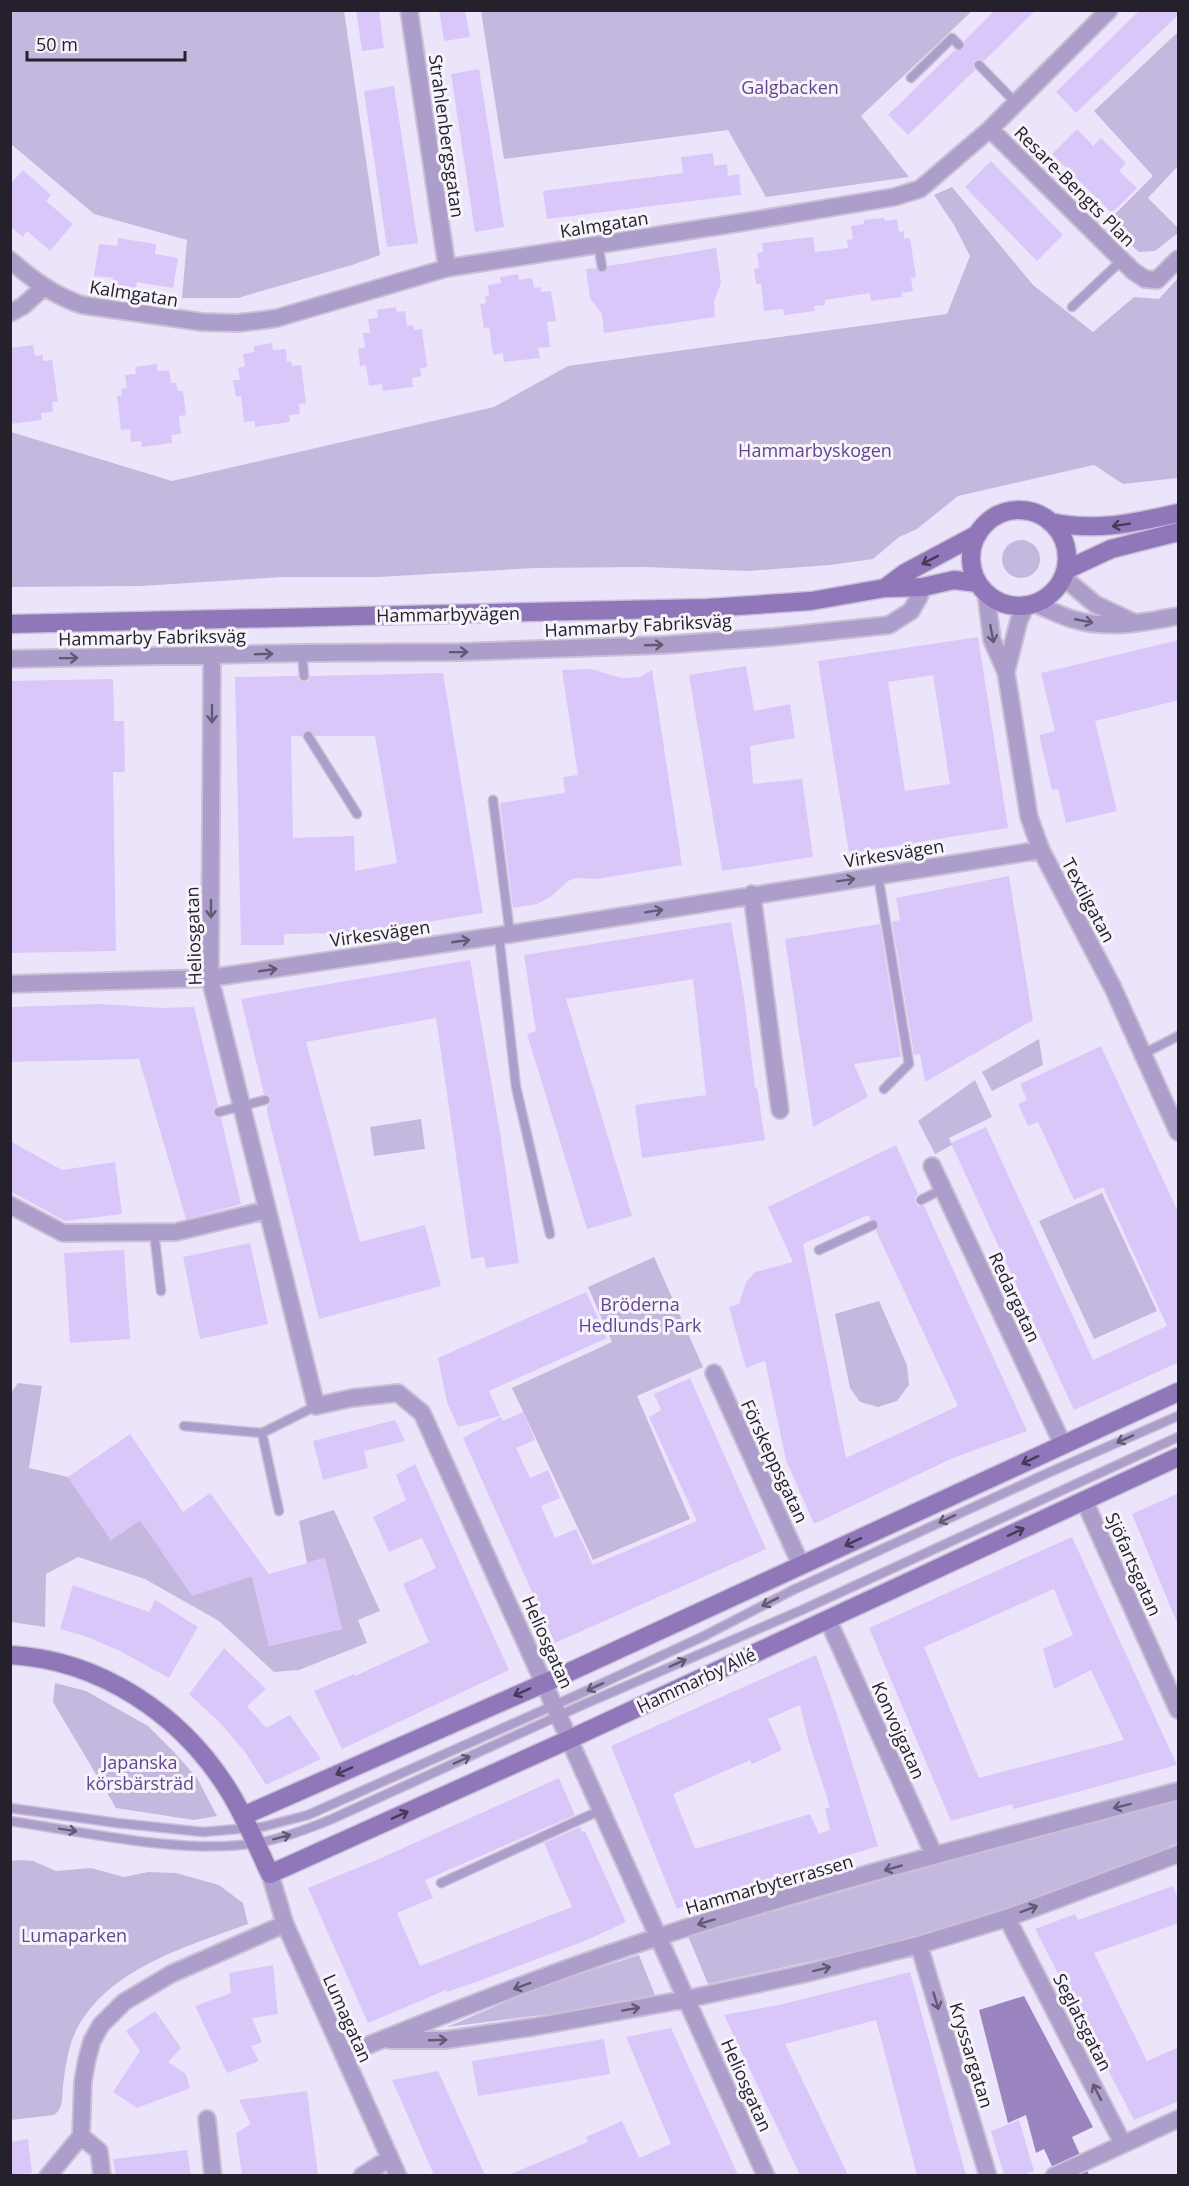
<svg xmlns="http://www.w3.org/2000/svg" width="1189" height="2186" font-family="'Open Sans',sans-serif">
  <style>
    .green { fill: #c5b8de }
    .water { fill: #9b85c0 }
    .building { fill: #d9c7fa; fill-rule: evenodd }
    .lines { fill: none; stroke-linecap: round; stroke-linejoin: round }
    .lane-casing { stroke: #c8c1d6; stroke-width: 11 }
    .street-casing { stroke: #c8c1d6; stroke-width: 20 }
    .secondary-casing { stroke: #c8c1d6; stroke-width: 21 }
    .lane { stroke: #ad9dca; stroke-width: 8 }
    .street { stroke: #ad9dca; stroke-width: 16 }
    .secondary { stroke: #9077b9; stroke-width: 18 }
    .oneway { stroke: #453b56 }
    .oneway2 { stroke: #625973 }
    .labels { text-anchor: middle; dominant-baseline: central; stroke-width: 6; stroke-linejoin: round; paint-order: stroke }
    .park-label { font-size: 18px; fill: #64458f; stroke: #f6f4fa }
    .street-label { font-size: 18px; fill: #25212c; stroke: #f6f4fa }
  </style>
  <rect width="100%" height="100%" fill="#ece4fb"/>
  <path class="green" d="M 10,11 L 344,11 L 380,255 L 352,265 L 238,298 L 182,298 L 187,240 L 94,214 L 11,144 Z
    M 481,11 L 481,10 L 972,11 L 861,116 L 909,177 L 766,197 L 728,130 L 504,159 Z
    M 1178,32 L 1178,166 L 1148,198 L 1178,228 L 1178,233 L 1155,251 L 1139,252 L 1106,223 L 1153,176 L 1094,111 Z
    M 952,187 L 1033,285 L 1093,332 L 1134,297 L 1159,299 L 1178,278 L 1178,478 L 1123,484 L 1094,465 L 958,496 L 917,529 L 899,537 L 873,559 L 830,565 L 748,571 L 645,567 L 536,568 L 378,577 L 283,577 L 141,586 L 11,587 L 11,432 L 172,481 L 494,407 L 568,366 L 947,314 L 970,256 L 954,225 L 934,195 Z
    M1002 559a19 19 0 1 1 38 0a19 19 0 1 1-38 0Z
    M 1039,1039 L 1043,1065 L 992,1091 L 982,1072 Z
    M 975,1080 L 992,1117 L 949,1138 L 952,1145 L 935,1154 L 918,1121 Z
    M 421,1119 L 425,1149 L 374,1156 L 370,1127 Z
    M 1102,1193 L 1157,1311 L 1094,1339 L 1039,1221 Z
    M 654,1257 L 703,1367 L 637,1396 L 690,1519 L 593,1560 L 512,1388 L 612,1342 L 588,1287 Z
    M 879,1301 L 907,1365 L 909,1385 L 897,1401 L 878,1407 L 860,1402 L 850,1388 L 835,1314 Z
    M 18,1383 L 42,1386 L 29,1468 L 68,1477 L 111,1540 L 140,1520 L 192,1595 L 252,1576 L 269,1646 L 342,1629 L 324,1558 L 307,1563 L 299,1521 L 334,1510 L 380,1611 L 358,1620 L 367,1643 L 299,1670 L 274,1672 L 219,1621 L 145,1579 L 78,1557 L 46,1574 L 45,1627 L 11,1622 L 10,1394 Z
    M 55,1683 L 86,1691 L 148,1726 L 175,1753 L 197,1778 L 217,1816 L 194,1820 L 116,1808 L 53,1702 Z
    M 1178,1800 L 1178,1843 C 1117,1868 1055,1894 991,1914 C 898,1944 803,1963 708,1984 L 688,1936 L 882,1880 L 967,1852 Z
    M 18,1860 L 33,1861 L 56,1871 L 91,1868 L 124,1877 L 148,1872 L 176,1873 L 219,1885 L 243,1903 L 248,1924 C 185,1947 99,1971 72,2040 C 67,2055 65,2070 63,2086 C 62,2092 63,2103 60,2108 C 59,2111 56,2113 54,2115 L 11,2120 L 10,1861 Z
    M 639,1955 L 655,1995 L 550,2014 L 447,2027 L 543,1986 Z"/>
  <path class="water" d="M 1024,1996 L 1093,2127 L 1072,2137 L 1089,2175 L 1056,2175 L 1044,2149 L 1036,2153 L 1026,2115 L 1008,2123 L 979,2010 Z"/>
  <path class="building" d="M 356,10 L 379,10 L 384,48 L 362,51 Z
    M 439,10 L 465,10 L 470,37 L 444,41 Z
    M 995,10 L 1036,10 L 984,61 L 978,59 L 974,61 L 973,66 L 975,70 L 908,135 L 888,115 L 955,50 L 963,50 L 965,46 L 964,41 Z
    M 1140,10 L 1179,10 L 1179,14 L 1076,113 L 1056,92 Z
    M 479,69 L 504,227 L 475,232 L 451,74 Z
    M 394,86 L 418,243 L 387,247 L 364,91 Z
    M 1077,129 L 1093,146 L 1101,138 L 1126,163 L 1119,171 L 1137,188 L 1112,213 L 1052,154 Z
    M 713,153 L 714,166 L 727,164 L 728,176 L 739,174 L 741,195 L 547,219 L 543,191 L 683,173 L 681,157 Z
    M 991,161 L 1063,235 L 1037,261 L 965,187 Z
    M 23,170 L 51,195 L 46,201 L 73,224 L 50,251 L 27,231 L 23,237 L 10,226 L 10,184 Z
    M 884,218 L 885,221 L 897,219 L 899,232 L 904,231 L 904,239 L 910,238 L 916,277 L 911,278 L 913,291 L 901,293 L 902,297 L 871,301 L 870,293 L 825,300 L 825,305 L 814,306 L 815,311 L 784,315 L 783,309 L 764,311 L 761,284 L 756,284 L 754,269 L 759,268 L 757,253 L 763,252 L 762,243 L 813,237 L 815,252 L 848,248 L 847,240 L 853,239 L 851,226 L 864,224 L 864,220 Z
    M 118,238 L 156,244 L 155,254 L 178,258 L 173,288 L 137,282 L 136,288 L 112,284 L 113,278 L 94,276 L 99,244 L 117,246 Z
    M 716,248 L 721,283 L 714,302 L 715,317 L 604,333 L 602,314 L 590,298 L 586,269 L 596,268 L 598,271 L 603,273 L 606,271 L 608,266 Z
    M 518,274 L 519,280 L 532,278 L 534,288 L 541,287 L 541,292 L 551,291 L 556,321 L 547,322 L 550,347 L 538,348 L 540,358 L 504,362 L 503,353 L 493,355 L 489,327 L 484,328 L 480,304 L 486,303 L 485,296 L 489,296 L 488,285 L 501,283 L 500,277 Z
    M 396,307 L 397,312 L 405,311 L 407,326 L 413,325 L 414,330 L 422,329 L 427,367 L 420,368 L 421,376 L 412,378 L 413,387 L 383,391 L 382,384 L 369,386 L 366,365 L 360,366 L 358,349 L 365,347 L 363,333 L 370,333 L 368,319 L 378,318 L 377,310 Z
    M 272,343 L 273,350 L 286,349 L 287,362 L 291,361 L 292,366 L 301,365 L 306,403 L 299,404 L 300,414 L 289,415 L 290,422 L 255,427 L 255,421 L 244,422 L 241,396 L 236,397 L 233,380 L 240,380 L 238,368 L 245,366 L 243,354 L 254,352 L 254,346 Z
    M 33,345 L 35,356 L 43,355 L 43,361 L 52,360 L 58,402 L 52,402 L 53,412 L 41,413 L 42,420 L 10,424 L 10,348 Z
    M 157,364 L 157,371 L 169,370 L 171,383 L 176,383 L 178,391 L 183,391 L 186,415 L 179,416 L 181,434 L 171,435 L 172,443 L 142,447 L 141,441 L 131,442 L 130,429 L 121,430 L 117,396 L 122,395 L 121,389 L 127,388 L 125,375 L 136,374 L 135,367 Z
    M 978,637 L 1008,828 L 849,853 L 818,661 ZM 933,675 L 950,784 L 905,791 L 888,682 Z
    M 1179,640 L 1179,700 L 1095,721 L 1117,811 L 1066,823 L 1058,789 L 1052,790 L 1039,735 L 1055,731 L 1041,673 Z
    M 746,666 L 754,711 L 790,704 L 795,738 L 750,746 L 753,784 L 802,779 L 813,857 L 722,871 L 689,675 Z
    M 591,669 L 621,678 L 640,677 L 652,670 L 682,865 L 596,879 L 576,878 L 568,881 L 552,896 L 537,904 L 513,908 L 500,803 L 565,793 L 563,777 L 578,775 L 562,670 Z
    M 443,673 L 483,913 L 359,933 L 284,934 L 284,945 L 241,945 L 235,677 L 298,676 L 299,680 L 304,682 L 308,681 L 310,676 ZM 308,730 L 315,736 L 375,736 L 397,863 L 355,871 L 354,836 L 293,838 L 291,736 L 302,736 L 304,731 Z
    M 113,679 L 114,721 L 124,721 L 125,772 L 113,772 L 116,951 L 10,953 L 10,681 Z
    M 1009,876 L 1033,1020 L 925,1082 L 920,1054 L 914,1055 L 892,922 L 900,920 L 896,898 Z
    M 731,922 L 744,997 L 755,1088 L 757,1088 L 765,1140 L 642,1158 L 635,1105 L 706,1095 L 693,979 L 566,999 L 632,1216 L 587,1229 L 527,1034 L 536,1031 L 524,955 Z
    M 880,924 L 901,1057 L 854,1064 L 868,1097 L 813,1127 L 785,939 Z
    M 470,960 L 500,1132 L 519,1263 L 486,1268 L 484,1257 L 471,1259 L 436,1018 L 306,1042 L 360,1242 L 425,1225 L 441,1286 L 319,1319 L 267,1112 L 267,1106 L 270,1104 L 271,1099 L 269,1095 L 264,1094 L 241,999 Z
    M 102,1004 L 160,1008 L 194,1007 L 218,1106 L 214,1108 L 213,1113 L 215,1117 L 221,1118 L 241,1204 L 186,1219 L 139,1059 L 10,1062 L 10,1007 Z
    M 1101,1046 L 1179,1214 L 1179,1362 L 1074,1410 L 951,1143 L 986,1127 L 1093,1360 L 1167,1326 L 1103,1187 L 1074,1200 L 1038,1122 L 1028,1126 L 1018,1104 L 1027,1100 L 1020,1084 Z
    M 10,1141 L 62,1170 L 115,1162 L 122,1214 L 65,1221 L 10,1191 Z
    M 896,1145 L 918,1194 L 915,1197 L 915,1202 L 918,1206 L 924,1206 L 1027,1431 L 953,1458 L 814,1524 L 786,1460 L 765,1361 L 746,1368 L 729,1307 L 739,1304 L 746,1282 L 755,1272 L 793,1262 L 768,1207 ZM 868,1215 L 870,1219 L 878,1222 L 879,1226 L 876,1231 L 958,1406 L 846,1458 L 803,1244 Z
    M 250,1243 L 268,1324 L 200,1339 L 183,1257 Z
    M 124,1250 L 130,1339 L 70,1343 L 64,1253 Z
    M 586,1292 L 607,1338 L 489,1391 L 500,1416 L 458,1427 L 447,1402 L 438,1358 Z
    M 690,1378 L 766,1549 L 555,1643 L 463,1438 L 501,1417 L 503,1421 L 523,1412 L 535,1440 L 516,1448 L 530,1478 L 548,1470 L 560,1498 L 541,1506 L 555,1538 L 576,1529 L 593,1565 L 697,1521 L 649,1417 L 661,1410 L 654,1394 Z
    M 395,1420 L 405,1441 L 364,1451 L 368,1468 L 323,1480 L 313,1441 Z
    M 130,1434 L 183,1512 L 210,1493 L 269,1574 L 325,1558 L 342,1629 L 269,1646 L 252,1576 L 192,1596 L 140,1520 L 111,1540 L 68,1477 Z
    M 415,1464 L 509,1670 L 342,1749 L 314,1691 L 354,1674 L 355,1676 L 429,1642 L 403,1584 L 436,1568 L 422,1538 L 389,1552 L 373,1517 L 406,1500 L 396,1475 Z
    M 1179,1493 L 1178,1625 L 1132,1514 Z
    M 1072,1537 L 1177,1765 L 1014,1809 L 1012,1804 L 951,1821 L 869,1628 ZM 1054,1589 L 1073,1635 L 1043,1649 L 1054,1689 L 1091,1670 L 1124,1740 L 979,1778 L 924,1647 Z
    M 73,1585 L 149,1612 L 155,1600 L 198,1627 L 169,1678 L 120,1651 L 85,1636 L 60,1629 Z
    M 224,1648 L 266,1689 L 247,1706 L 266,1728 L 290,1715 L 321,1759 L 266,1785 L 245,1752 L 222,1725 L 189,1694 Z
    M 816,1655 L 837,1714 L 878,1846 L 725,1894 L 724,1891 L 677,1909 L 611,1746 ZM 800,1705 L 808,1739 L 830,1807 L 825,1809 L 830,1830 L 819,1834 L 810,1814 L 695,1849 L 673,1794 L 750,1760 L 752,1764 L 782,1750 L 768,1719 Z
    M 559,1778 L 575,1815 L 425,1880 L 433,1898 L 397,1913 L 420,1966 L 572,1907 L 544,1843 L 580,1827 L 582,1832 L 585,1831 L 626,1922 L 587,1940 L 479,1981 L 447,1992 L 446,1990 L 368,2023 L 308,1888 L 379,1859 Z
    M 1173,1886 L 1179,1901 L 1179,1923 L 1094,1953 L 1147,2061 L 1179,2047 L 1179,2101 L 1134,2120 L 1035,1929 L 1075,1914 L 1078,1920 Z
    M 273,1965 L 278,2014 L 252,2018 L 262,2042 L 251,2046 L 259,2061 L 227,2073 L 195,2006 L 231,1993 L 229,1973 Z
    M 910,1972 L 966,2175 L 917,2175 L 876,2020 L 785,2044 L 848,2175 L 800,2175 L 724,2015 L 779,2005 Z
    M 155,2011 L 181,2048 L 168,2062 L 186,2074 L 190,2088 L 137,2108 L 113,2092 L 140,2051 L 126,2031 Z
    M 671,2028 L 738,2175 L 508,2175 L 588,2142 L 586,2137 L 622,2121 L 639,2158 L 671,2144 L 626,2037 Z
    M 604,2039 L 610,2074 L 478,2096 L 472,2061 Z
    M 438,2071 L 447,2091 L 485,2175 L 434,2175 L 392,2080 Z
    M 307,2091 L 318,2175 L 242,2175 L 236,2133 L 251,2124 L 239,2100 Z
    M 1019,2120 L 1034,2171 L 1022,2175 L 1004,2175 L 991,2131 Z
    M 28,2139 L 32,2173 L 10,2175 L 10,2142 Z
    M 187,2150 L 191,2175 L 116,2175 L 113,2159 Z"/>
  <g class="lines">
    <g class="lane-casing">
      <path id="lane" d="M 979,65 L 1015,102
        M 911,78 L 952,38 L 959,45
        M 598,244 L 602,267
        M 1072,307 L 1122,260
        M 302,653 L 304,676
        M 308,736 L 357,814
        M 493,800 L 510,934
        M 878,875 L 909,1064 L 884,1089
        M 499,936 L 516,1087 L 550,1234
        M 1143,1054 L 1178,1036
        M 219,1112 L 265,1100
        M 921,1200 L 943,1189
        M 154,1232 L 161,1291
        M 819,1250 L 873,1225
        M 184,1426 L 262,1433 L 279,1511
        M 262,1433 L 316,1406
        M 10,1808 L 117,1823 L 203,1832 L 262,1827 L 308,1815 L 575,1696 L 704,1636 L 793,1590 L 1050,1472 L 1178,1416
        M 10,1821 C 86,1832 183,1855 258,1843 C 283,1838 308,1829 332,1819 L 580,1706 L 802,1610 L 1178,1437
        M 441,1883 L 601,1810"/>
    </g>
    <g class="street-casing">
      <path id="street" d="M 409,10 L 447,268
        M 990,129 L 1133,271 L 1145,279 L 1157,280 L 1178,259
        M 10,260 C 33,280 53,295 82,305 L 202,322 L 237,323 L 264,320 L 277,318 L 447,268 L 744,222 L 894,197 L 920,189 L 990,129 L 1109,10
        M 10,313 L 23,306 L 44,287
        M 1063,577 L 1095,604 L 1133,622
        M 986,593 L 992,640 L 1006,672 L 1029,817 L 1041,850 L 1113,988 L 1178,1132
        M 1035,604 C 1049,609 1064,618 1079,621 C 1113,629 1146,622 1178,616
        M 212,655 L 210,978 L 316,1406 L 352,1398 L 398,1393 L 422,1413 L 766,2176
        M 10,659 L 302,653 L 460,652 L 663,645 L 774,637 L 889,625 L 911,611 L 919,597 L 923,587
        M 1006,672 L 1019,620 L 1026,606
        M 752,894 L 780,1110
        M 10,984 L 210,978 L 510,934 L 1041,850
        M 932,1166 L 1063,1445
        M 10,1205 L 63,1233 L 176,1232 L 267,1210
        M 714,1373 L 801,1565
        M 1084,1500 L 1178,1710
        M 828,1620 L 934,1855
        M 270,1874 L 285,1924 L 398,2176
        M 1007,1918 L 1123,2144
        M 919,1945 L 988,2176
        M 390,2040 L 445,2040 L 533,2027 L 687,1999 L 803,1974 L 919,1945 L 1007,1918 L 1178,1854
        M 344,2055 C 447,2013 552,1972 658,1937 C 829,1881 1004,1837 1178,1791
        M 207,2119 L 213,2176
        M 81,2136 L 99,2151 L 102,2176
        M 48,2176 L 81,2136 L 83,2081 L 87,2059 L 92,2041 L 101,2025 L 124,2002 L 171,1974 L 285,1924
        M 362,2176 L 390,2158
        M 1054,2176 L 1178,2119"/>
    </g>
    <g class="secondary-casing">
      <path id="secondary" d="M971 558a48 48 0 1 1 96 0a48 48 0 1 1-96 0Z
        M 1050,522 C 1096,532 1134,523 1178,513
        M 1066,570 L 1111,549 L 1178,532
        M 885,588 L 905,573 L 978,534
        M 10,624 L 707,608 L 811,601 L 885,588 L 923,587 L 954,580 L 978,583
        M 10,1655 C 101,1660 182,1715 229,1791 C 245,1817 257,1846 270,1874 L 570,1739 L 1178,1457
        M 243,1816 L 565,1674 L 1178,1392"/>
    </g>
    <use href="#lane" class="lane"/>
    <use href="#street" class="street"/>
    <use href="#secondary" class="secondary"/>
  </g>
  <defs><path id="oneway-shaft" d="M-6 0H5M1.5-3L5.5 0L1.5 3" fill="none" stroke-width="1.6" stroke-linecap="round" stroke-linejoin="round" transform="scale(1.5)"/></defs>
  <g class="oneway">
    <use href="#oneway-shaft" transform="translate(1121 525) rotate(171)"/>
    <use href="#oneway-shaft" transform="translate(930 560) rotate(153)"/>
    <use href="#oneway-shaft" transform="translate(1030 1460) rotate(155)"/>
    <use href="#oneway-shaft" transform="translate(1016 1532) rotate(-25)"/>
    <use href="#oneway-shaft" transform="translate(853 1542) rotate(155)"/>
    <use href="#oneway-shaft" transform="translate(522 1692) rotate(156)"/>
    <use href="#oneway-shaft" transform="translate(344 1771) rotate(156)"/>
    <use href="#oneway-shaft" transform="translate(400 1815) rotate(-24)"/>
  </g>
  <g class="oneway2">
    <use href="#oneway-shaft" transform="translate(1084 621) rotate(11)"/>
    <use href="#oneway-shaft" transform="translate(992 634) rotate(79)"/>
    <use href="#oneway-shaft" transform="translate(654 645) rotate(-2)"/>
    <use href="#oneway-shaft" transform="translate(459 652) rotate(-1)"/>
    <use href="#oneway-shaft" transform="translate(264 654) rotate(-2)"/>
    <use href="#oneway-shaft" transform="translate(69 658) rotate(-1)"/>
    <use href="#oneway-shaft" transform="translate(212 714) rotate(90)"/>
    <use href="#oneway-shaft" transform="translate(846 880) rotate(-9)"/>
    <use href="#oneway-shaft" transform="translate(211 909) rotate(90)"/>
    <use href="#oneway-shaft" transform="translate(654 911) rotate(-9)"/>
    <use href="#oneway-shaft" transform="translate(461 941) rotate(-8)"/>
    <use href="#oneway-shaft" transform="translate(268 970) rotate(-8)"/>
    <use href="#oneway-shaft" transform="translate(1125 1439) rotate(156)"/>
    <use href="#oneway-shaft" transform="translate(947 1519) rotate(155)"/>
    <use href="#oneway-shaft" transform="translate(770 1602) rotate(153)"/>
    <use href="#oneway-shaft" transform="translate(678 1663) rotate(-24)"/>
    <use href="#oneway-shaft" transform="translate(595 1687) rotate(155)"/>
    <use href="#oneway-shaft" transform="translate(462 1760) rotate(-24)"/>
    <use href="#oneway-shaft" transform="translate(1122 1806) rotate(166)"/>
    <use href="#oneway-shaft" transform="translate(68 1830) rotate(9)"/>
    <use href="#oneway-shaft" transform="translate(282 1837) rotate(-15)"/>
    <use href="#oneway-shaft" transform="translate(893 1868) rotate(164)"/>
    <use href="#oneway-shaft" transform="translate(1029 1909) rotate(-20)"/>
    <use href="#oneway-shaft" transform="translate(706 1922) rotate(163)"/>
    <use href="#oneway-shaft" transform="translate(822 1969) rotate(-14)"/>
    <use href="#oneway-shaft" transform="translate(522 1986) rotate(160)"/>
    <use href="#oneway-shaft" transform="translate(936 2001) rotate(73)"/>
    <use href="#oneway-shaft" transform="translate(631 2009) rotate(-10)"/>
    <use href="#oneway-shaft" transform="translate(438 2040) rotate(-2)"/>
    <use href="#oneway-shaft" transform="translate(1097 2092) rotate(-117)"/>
  </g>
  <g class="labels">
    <g class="park-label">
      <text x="790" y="87">Galgbacken</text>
      <text x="815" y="450">Hammarbyskogen</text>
      <text x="640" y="1304">Bröderna<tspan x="640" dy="21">Hedlunds Park</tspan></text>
      <text x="140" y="1762">Japanska<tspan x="140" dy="21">körsbärsträd</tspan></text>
      <text x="74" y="1935">Lumaparken</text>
    </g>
    <g class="street-label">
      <text transform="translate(447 136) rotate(82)">Strahlenbergsgatan</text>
      <text transform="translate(1075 186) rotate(45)">Resare-Bengts Plan</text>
      <text transform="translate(604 224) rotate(-9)">Kalmgatan</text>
      <text transform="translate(134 293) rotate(9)">Kalmgatan</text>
      <text transform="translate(448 614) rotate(-1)">Hammarbyvägen</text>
      <text transform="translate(638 625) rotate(-3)">Hammarby Fabriksväg</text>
      <text transform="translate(152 637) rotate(-1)">Hammarby Fabriksväg</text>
      <text transform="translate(894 853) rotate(-9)">Virkesvägen</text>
      <text transform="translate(1089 900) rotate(62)">Textilgatan</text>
      <text transform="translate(380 933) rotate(-8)">Virkesvägen</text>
      <text transform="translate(193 936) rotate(-92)">Heliosgatan</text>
      <text transform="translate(1015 1297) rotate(65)">Redargatan</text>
      <text transform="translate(775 1461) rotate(65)">Förskeppsgatan</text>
      <text transform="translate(1134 1564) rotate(66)">Sjöfartsgatan</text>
      <text transform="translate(548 1642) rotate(66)">Heliosgatan</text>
      <text transform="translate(696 1680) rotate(-25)">Hammarby Allé</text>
      <text transform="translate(899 1730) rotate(66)">Konvojgatan</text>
      <text transform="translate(769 1884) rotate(-16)">Hammarbyterrassen</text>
      <text transform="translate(348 2018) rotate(66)">Lumagatan</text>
      <text transform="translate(1083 2022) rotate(63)">Seglatsgatan</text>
      <text transform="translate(972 2055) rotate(73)">Kryssargatan</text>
      <text transform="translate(747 2085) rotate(66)">Heliosgatan</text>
    </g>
  </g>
  <rect width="1189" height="2186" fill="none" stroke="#25212c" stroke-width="24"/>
  <path d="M27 51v9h158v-9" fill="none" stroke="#25212c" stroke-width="3"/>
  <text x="36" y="51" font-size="18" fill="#25212c" stroke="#f6f4fa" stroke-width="4.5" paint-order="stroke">50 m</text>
</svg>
